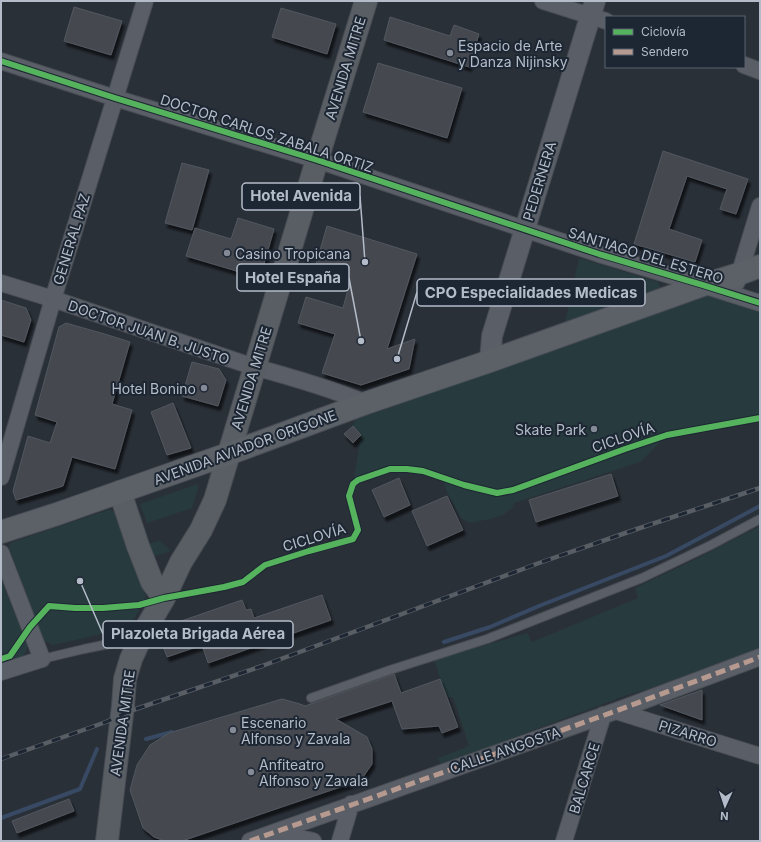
<svg xmlns="http://www.w3.org/2000/svg" width="761" height="842" font-family="Inter,sans-serif">
  <style>
    .green { fill: #273a3e }
    .lines { fill: none; stroke-linecap: round; stroke-linejoin: round }
    .stream { stroke: #384963; stroke-width: 4 }
    .building { fill: #444950; stroke: #52575f; filter: url(#shadow) }
    .service-casing { stroke: #484c53; stroke-width: 10 }
    .minor-casing { stroke: #484c53; stroke-width: 18 }
    .tertiary-casing { stroke: #484c53; stroke-width: 22 }
    .secondary-casing { stroke: #484c53; stroke-width: 24 }
    .primary-casing { stroke: #484c55; stroke-width: 24 }
    .service { stroke: #5a5e66; stroke-width: 8 }
    .minor { stroke: #5a5e66; stroke-width: 16 }
    .tertiary { stroke: #5a5e66; stroke-width: 20 }
    .secondary { stroke: #595d64; stroke-width: 22 }
    .primary { stroke: #5c6168; stroke-width: 22 }
    .rail-casing { stroke: #595d64; stroke-width: 4.5 }
    .rail { stroke: #1d2633; stroke-width: 3; stroke-dasharray: 9; stroke-linecap: butt }
    .quiet { stroke: #b69a8f; stroke-width: 5; stroke-dasharray: 10 5; stroke-linecap: butt }
    .cycleway-casing { stroke: #1d2633; stroke-width: 8 }
    .cycleway { stroke: #56b35d; stroke-width: 6 }
    .poi-dot { fill: #848b96; stroke: #1d2633; stroke-width: 1.5 }
    .labels { text-anchor: middle; dominant-baseline: central; stroke-width: 4; stroke-linejoin: round; paint-order: stroke }
    .poi-label { font-size: 14px; fill: #b4bcc9; stroke: #1d2633; text-anchor: start }
    .street-label { font-size: 14px; fill: #b4bcc9; stroke: #1d2633 }
    .leader { fill: none; stroke: #b4bcc9; stroke-width: 1.5 }
    .callout-dot { fill: #b4bcc9; stroke: #1d2633; stroke-width: 1.5 }
    .callout { fill: #1d2633; stroke: #b4bcc9; stroke-width: 1.5 }
    .callout-label { font-size: 15px; text-anchor: middle; font-weight: bold; fill: #b4bcc9 }
  </style>
  <defs>
    <filter id="shadow"><feDropShadow dx="2.5" dy="4.5" stdDeviation="1" flood-color="#0009"/></filter>
  </defs>
  <rect width="100%" height="100%" fill="#2a3038"/>
  <path class="green" d="M 579,258 L 658,282 L 660,287 L 659,292 L 565,322 Z
    M 701,292 L 760,312 L 760,418 L 667,435 L 640,462 L 514,503 L 512,508 L 503,515 L 490,519 L 470,523 L 461,518 L 447,492 L 442,477 L 423,471 L 407,469 L 390,469 L 358,480 L 353,484 L 361,435 L 353,426 L 357,414 Z
    M 198,484 L 198,489 L 192,508 L 147,523 L 140,504 Z
    M 108,510 C 112,510 115,511 118,514 L 146,598 L 129,628 L 53,645 L 43,640 L 9,548 L 10,543 Z
    M 760,526 L 760,648 L 649,689 L 627,695 L 441,765 L 438,758 L 469,746 L 453,697 L 447,698 L 434,660 L 527,633 L 532,642 L 638,598 L 635,588 L 696,559 Z
    M 160,541 L 171,551 L 148,558 L 143,545 Z
    M 1,578 L 27,645 C 28,660 12,660 1,664 Z"/>
  <g class="lines">
    <path class="stream" d="M 444,642 L 490,627 L 539,606 L 666,556 L 760,506
      M 146,739 L 172,732
      M 1,818 L 80,789 L 97,749"/>
  </g>
  <path class="building" d="M 74,7 L 122,21 L 111,55 L 64,41 Z
    M 281,8 L 336,24 L 327,54 L 272,37 Z
    M 390,17 L 450,36 L 454,25 L 479,34 L 469,67 L 384,40 Z
    M 378,63 L 462,88 L 447,138 L 363,112 Z
    M 663,151 L 748,179 L 736,214 L 720,209 L 727,189 L 687,176 L 669,229 L 702,240 L 695,262 L 634,244 Z
    M 182,163 L 209,170 L 192,230 L 165,223 Z
    M 238,218 L 274,229 L 260,278 L 186,256 L 195,228 L 231,239 Z
    M 327,226 L 417,254 L 387,349 L 415,339 L 409,369 L 361,385 L 322,373 L 335,334 L 298,323 L 306,297 L 343,308 L 350,282 L 314,271 Z
    M 1,300 L 26,308 L 31,320 L 24,342 L 1,335 Z
    M 66,323 L 108,335 L 130,342 L 112,404 L 132,410 L 115,469 L 72,457 L 63,486 L 16,500 L 13,491 L 28,436 L 50,443 L 57,422 L 35,415 L 59,327 Z
    M 192,362 L 219,369 L 226,380 L 218,406 L 182,396 Z
    M 173,403 L 191,448 L 167,455 L 151,412 Z
    M 353,426 L 361,435 L 353,443 L 344,434 Z
    M 611,474 L 618,496 L 536,522 L 529,500 Z
    M 399,478 L 410,505 L 384,517 L 372,490 Z
    M 447,496 L 463,530 L 427,546 L 412,511 Z
    M 322,595 L 331,620 L 208,663 L 202,645 L 167,657 L 158,633 L 161,628 L 242,600 L 246,610 L 251,609 L 254,618 Z
    M 394,674 L 401,693 L 440,679 L 458,727 L 442,733 L 439,726 L 402,729 L 392,701 L 336,719 L 367,737 L 372,749 L 372,764 L 361,780 L 182,841 L 165,841 L 154,837 L 143,828 L 130,790 L 137,765 L 150,745 L 169,733 L 282,699 L 300,704 L 305,706 Z
    M 702,690 L 702,720 L 660,705 Z
    M 69,799 L 74,811 L 17,833 L 12,821 Z"/>
  <g class="lines">
    <g class="service-casing">
      <path id="service" d="M 42,659 L 84,649 L 138,638
        M 311,698 L 390,670 L 487,639 L 642,578 L 711,545 L 760,519"/>
    </g>
    <g class="minor-casing">
      <path id="minor" d="M 543,1 L 606,21
        M 1,61 L 115,98 L 317,160 L 599,254 L 703,285 L 760,303
        M 744,65 L 760,71
        M 737,282 L 760,206
        M 1,283 L 53,299 L 254,367 C 291,377 331,389 366,403
        M 1,477 L 53,299 L 145,1
        M 1,553 L 42,659 L 1,672
        M 616,711 L 760,756
        M 275,832 L 313,841
        M 250,841 L 616,711 L 760,657
        M 340,841 L 351,804
        M 564,841 L 603,715"/>
    </g>
    <g class="tertiary-casing">
      <path id="tertiary" d="M 490,361 L 492,336 L 595,1"/>
    </g>
    <g class="secondary-casing">
      <path id="secondary" d="M 120,492 L 138,546 L 152,582 L 164,598
        M 107,841 L 123,706 L 125,679 L 131,659 L 142,635 L 164,598 L 181,562 L 201,530 L 215,500 L 317,160 L 366,1"/>
    </g>
    <g class="primary-casing">
      <path id="primary" d="M 1,532 L 57,514 L 228,454 L 366,403 L 490,361 L 703,285 L 739,274 L 760,266"/>
    </g>
    <use href="#service" class="service"/>
    <use href="#minor" class="minor"/>
    <use href="#tertiary" class="tertiary"/>
    <use href="#secondary" class="secondary"/>
    <use href="#primary" class="primary"/>
    <g class="rail-casing">
      <path id="rail" d="M 1,759 L 106,722 L 130,711 L 262,666 L 539,563 L 637,529 L 760,488"/>
    </g>
    <use href="#rail" class="rail"/>
    <path class="quiet" d="M 250,841 L 616,711 L 760,657"/>
    <g class="cycleway-casing">
      <path id="cycleway" d="M 1,61 L 115,98 L 317,160 L 599,254 L 703,285 L 760,303
        M 1,659 L 10,656 L 30,627 L 49,606 L 75,608 L 103,608 L 139,605 L 164,598 L 224,587 L 243,582 L 265,565 L 309,551 L 353,539 L 358,530 L 349,496 L 353,484 L 358,480 L 390,469 L 407,469 L 423,471 L 464,485 L 497,493 L 513,490 L 625,449 L 667,435 L 760,418"/>
    </g>
    <use href="#cycleway" class="cycleway"/>
  </g>
  <g class="poi-dot">
    <circle cx="450" cy="53" r="4"/>
    <circle cx="227" cy="253" r="4"/>
    <circle cx="204" cy="388" r="4"/>
    <circle cx="594" cy="429" r="4"/>
    <circle cx="233" cy="730" r="4"/>
    <circle cx="251" cy="772" r="4"/>
  </g>
  <g class="labels">
    <g class="poi-label">
      <text x="458" y="45">Espacio de Arte<tspan x="458" dy="16">y Danza Nijinsky</tspan></text>
      <text x="235" y="253">Casino Tropicana</text>
      <text x="196" y="388" text-anchor="end">Hotel Bonino</text>
      <text x="586" y="429" text-anchor="end">Skate Park</text>
      <text x="241" y="722">Escenario<tspan x="241" dy="16">Alfonso y Zavala</tspan></text>
      <text x="259" y="764">Anfiteatro<tspan x="259" dy="16">Alfonso y Zavala</tspan></text>
    </g>
    <g class="street-label">
      <text transform="translate(345 68) rotate(-73)">AVENIDA MITRE</text>
      <text transform="translate(267 133) rotate(18)">DOCTOR CARLOS ZABALA ORTIZ</text>
      <text transform="translate(539 181) rotate(-73)">PEDERNERA</text>
      <text transform="translate(71 239) rotate(-73)">GENERAL PAZ</text>
      <text transform="translate(646 255) rotate(17)">SANTIAGO DEL ESTERO</text>
      <text transform="translate(149 332) rotate(19)">DOCTOR JUAN B. JUSTO</text>
      <text transform="translate(251 378) rotate(-73)">AVENIDA MITRE</text>
      <text transform="translate(623 437) rotate(-19)">CICLOVÍA</text>
      <text transform="translate(245 447) rotate(-20)">AVENIDA AVIADOR ORIGONE</text>
      <text transform="translate(314 537) rotate(-17)">CICLOVÍA</text>
      <text transform="translate(122 723) rotate(-82)">AVENIDA MITRE</text>
      <text transform="translate(688 733) rotate(17)">PIZARRO</text>
      <text transform="translate(505 750) rotate(-19)">CALLE ANGOSTA</text>
      <text transform="translate(584 778) rotate(-73)">BALCARCE</text>
    </g>
  </g>
  <path class="leader" d="M365 262L360 196M361 341L349 278M397 359L417 292M80 581L103 634"/>
  <g class="callout-dot">
    <circle cx="365" cy="262" r="4"/>
    <circle cx="361" cy="341" r="4"/>
    <circle cx="397" cy="359" r="4"/>
    <circle cx="80" cy="581" r="4"/>
  </g>
  <g class="callout">
    <rect x="242" y="183" width="118" height="27" rx="4"/>
    <rect x="237" y="264" width="112" height="27" rx="4"/>
    <rect x="417" y="279" width="228" height="27" rx="4"/>
    <rect x="103" y="621" width="190" height="27" rx="4"/>
  </g>
  <g class="callout-label">
    <text x="301" y="201">Hotel Avenida</text>
    <text x="293" y="283">Hotel España</text>
    <text x="531" y="298">CPO Especialidades Medicas</text>
    <text x="198" y="639">Plazoleta Brigada Aérea</text>
  </g>
  <rect width="761" height="842" fill="none" stroke="#b4bcc9" stroke-width="4"/>
  <rect x="605" y="16" width="140" height="52" fill="#1d2633" stroke="#59626f"/>
  <rect x="613" y="29" width="20" height="6" fill="#56b35d" stroke="#59626f"/>
  <text x="641" y="36" font-size="12" fill="#b4bcc9">Ciclovía</text>
  <rect x="613" y="49" width="20" height="6" fill="#b69a8f" stroke="#59626f"/>
  <text x="641" y="56" font-size="12" fill="#b4bcc9">Sendero</text>
  <g transform="translate(725 806) rotate(183)" stroke="#1d2633" stroke-width="3" paint-order="stroke">
  <path d="M0-3L7 15L0 10L-7 15Z" fill="#b4bcc9"/>
  <text y="-6" font-size="11" font-weight="bold" text-anchor="middle" fill="#b4bcc9">N</text>
  </g>
</svg>
